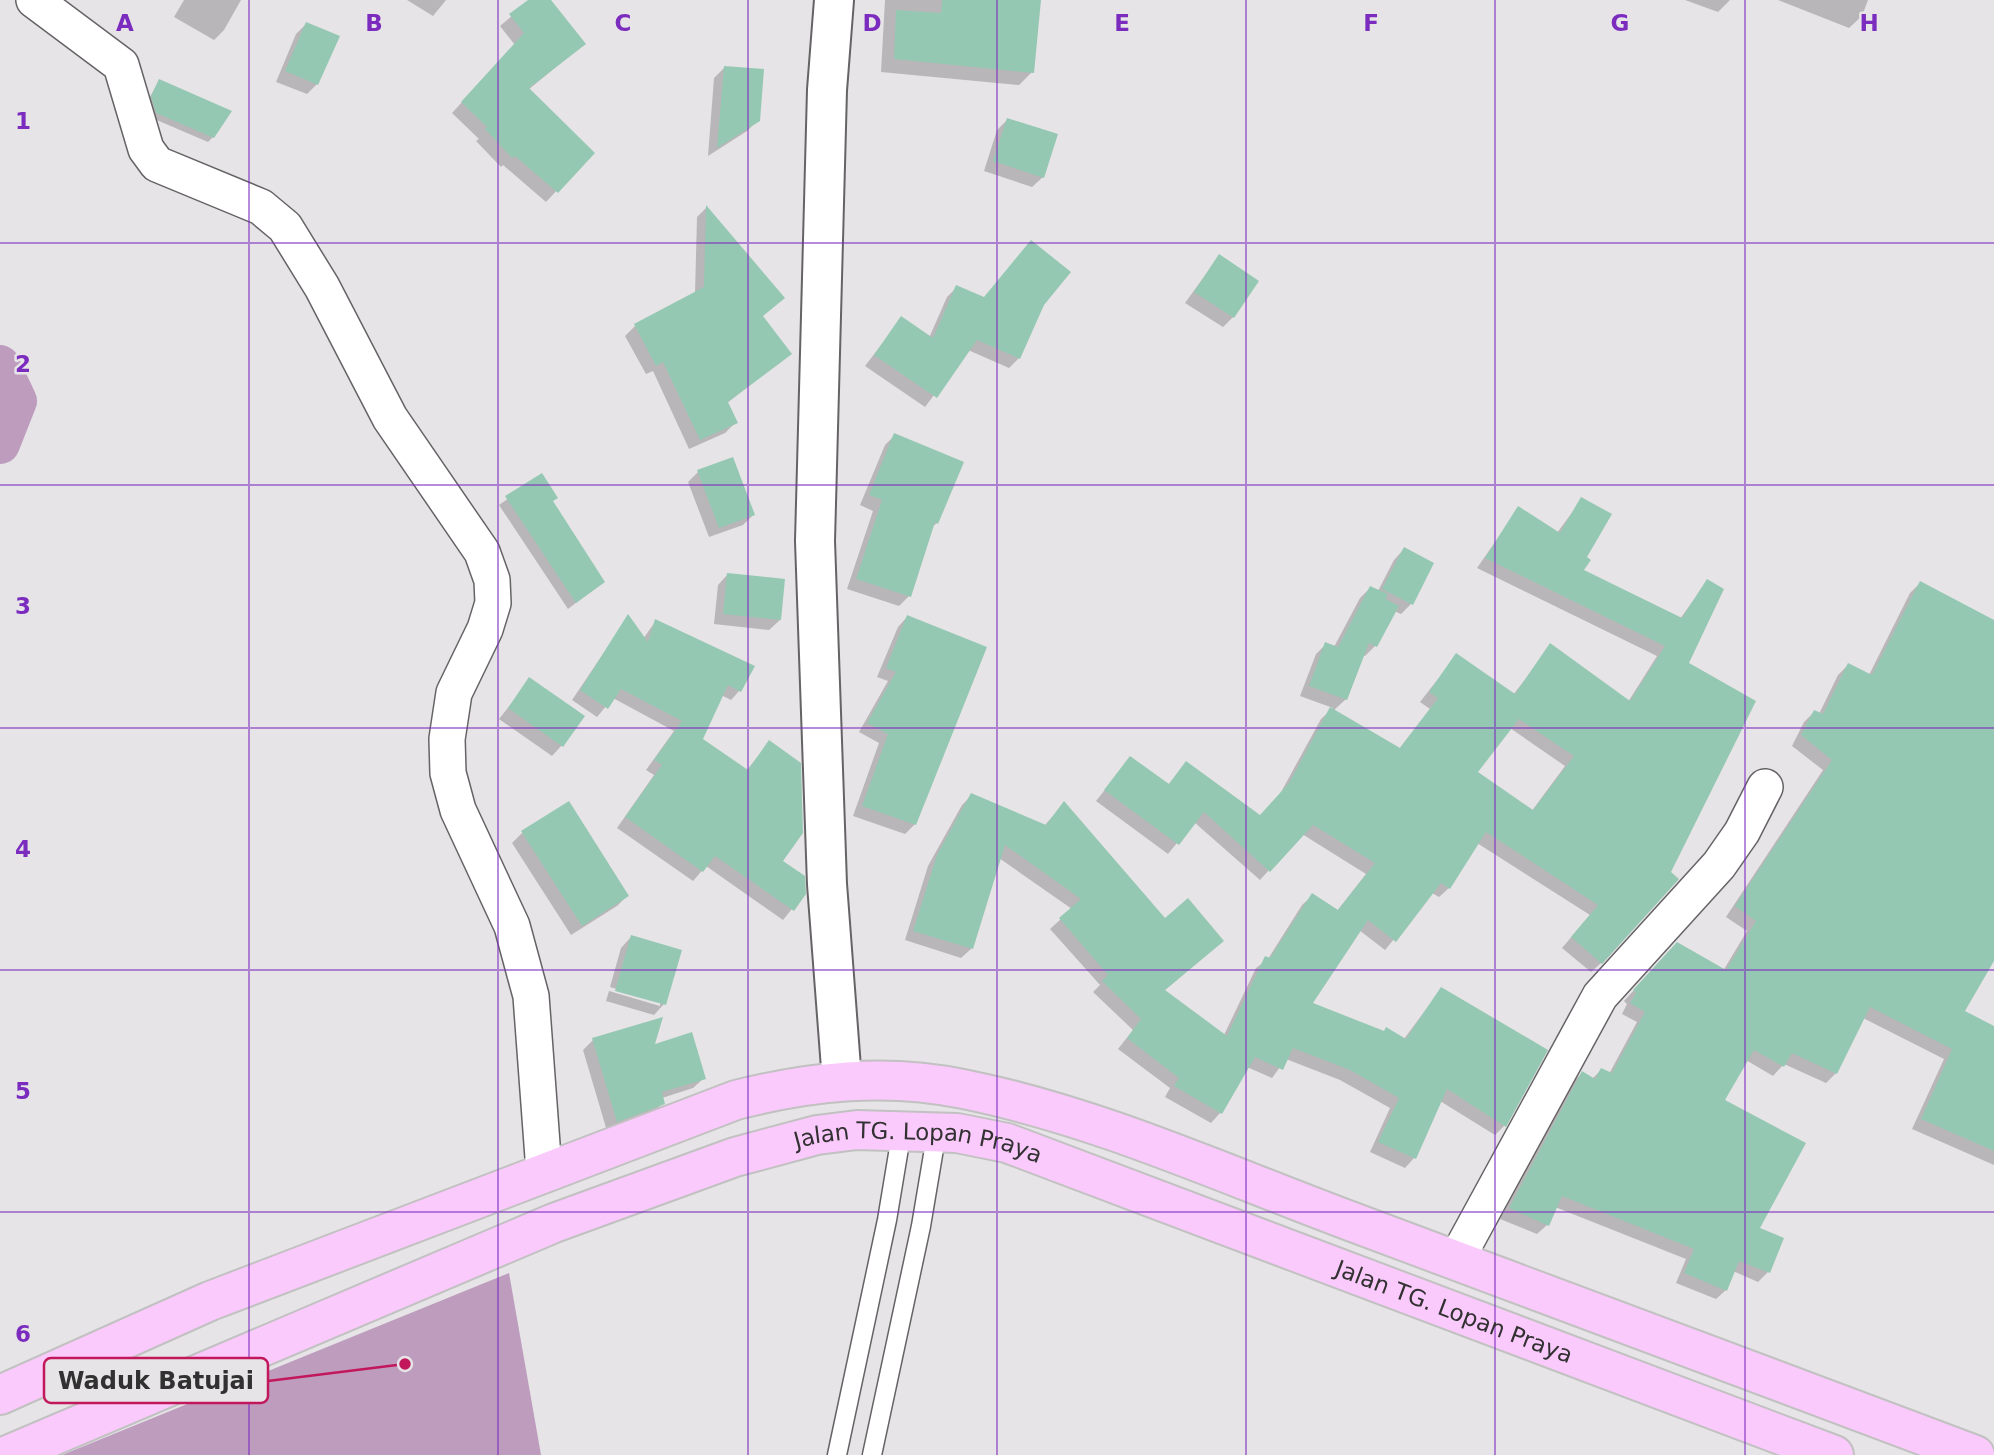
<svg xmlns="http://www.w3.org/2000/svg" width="1994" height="1455" font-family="'DejaVu Sans',sans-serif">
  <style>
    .water { fill: #be9cbe }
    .shadow { fill: #0003; fill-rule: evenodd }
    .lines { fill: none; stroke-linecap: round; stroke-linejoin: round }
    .canal { stroke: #be9cbe; stroke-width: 40 }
    .building { fill: #95c8b2; fill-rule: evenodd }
    .service-casing { stroke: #666366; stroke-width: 21 }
    .minor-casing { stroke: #666366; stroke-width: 38 }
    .secondary-casing { stroke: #666366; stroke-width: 42 }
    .trunk-casing { stroke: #c2c1c2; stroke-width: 42 }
    .service { stroke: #fff; stroke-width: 18 }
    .minor { stroke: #fff; stroke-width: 35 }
    .secondary { stroke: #fff; stroke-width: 38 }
    .trunk { stroke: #fbcafc; stroke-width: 38 }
    .grid { fill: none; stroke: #7b2cbf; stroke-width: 2; stroke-opacity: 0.55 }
    .labels { text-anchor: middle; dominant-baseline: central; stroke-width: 5; stroke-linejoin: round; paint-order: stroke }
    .street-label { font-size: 23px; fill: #323132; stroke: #e6e4e6 }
    .grid-label { font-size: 23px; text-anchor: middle; font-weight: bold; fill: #7b2cbf; stroke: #e6e4e6; stroke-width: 5; stroke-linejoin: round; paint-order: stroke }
    .leader { fill: none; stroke: #c2185b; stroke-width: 2.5 }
    .callout-dot { fill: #c2185b; stroke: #e6e4e6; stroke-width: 2.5 }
    .callout { fill: #e6e4e6; stroke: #c2185b; stroke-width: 2.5 }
    .callout-label { font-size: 24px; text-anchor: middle; font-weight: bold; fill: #323132 }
  </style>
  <rect width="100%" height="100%" fill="#e6e4e6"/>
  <path class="water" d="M 509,1273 L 541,1455 L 62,1455 Z"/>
  <path class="shadow" d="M 184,0 L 241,0 L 224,30 L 214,40 L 174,17 Z
    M 407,0 L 446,0 L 433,16 Z
    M 531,0 L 549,0 L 584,44 L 528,90 L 592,153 L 546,202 L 503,165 L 501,167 L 476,141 L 479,139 L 452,113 L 515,45 L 500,26 Z
    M 885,0 L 1039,0 L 1032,72 L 1019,85 L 881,72 Z
    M 1685,0 L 1730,0 L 1718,12 Z
    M 1778,0 L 1868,0 L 1862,16 L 1849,28 Z
    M 306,24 L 317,84 L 307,94 L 276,82 L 296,34 Z
    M 725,67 L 758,120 L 747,131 L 708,156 L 714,78 Z
    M 159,81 L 213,137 L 208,142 L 152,118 L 147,102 Z
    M 1007,120 L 1043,177 L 1032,187 L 984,171 L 997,130 Z
    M 706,208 L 761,317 L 789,354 L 727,403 L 735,423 L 725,433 L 689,449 L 653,371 L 646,374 L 625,336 L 635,326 L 695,294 L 697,217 Z
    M 1219,256 L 1233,317 L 1223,327 L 1185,303 Z
    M 957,287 L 983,299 L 1042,305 L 1019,358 L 1009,368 L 968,350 L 925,407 L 865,366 L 901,319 L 929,338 L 947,297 Z
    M 895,435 L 937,523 L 932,527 L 909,596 L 899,606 L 847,589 L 873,511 L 860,505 L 885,445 Z
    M 698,472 L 753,515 L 743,525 L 709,537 L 688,482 Z
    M 541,475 L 551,502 L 603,582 L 568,609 L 499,505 Z
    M 1582,499 L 1585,558 L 1582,571 L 1680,619 L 1707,581 L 1687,664 L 1601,963 L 1591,972 L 1562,948 L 1590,915 L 1477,843 L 1449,888 L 1439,897 L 1432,893 L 1385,950 L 1359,930 L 1311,1004 L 1404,1039 L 1441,989 L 1504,1126 L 1495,1135 L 1440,1101 L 1414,1158 L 1405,1168 L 1370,1152 L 1390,1108 L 1340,1080 L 1286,1059 L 1272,1078 L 1247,1067 L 1220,1113 L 1211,1123 L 1165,1097 L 1170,1088 L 1118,1049 L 1133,1030 L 1093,992 L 1100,985 L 1050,929 L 1072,909 L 999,858 L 971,949 L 961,958 L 905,940 L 928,866 L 962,805 L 972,795 L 1044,826 L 1064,804 L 1164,920 L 1222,941 L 1164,991 L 1224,1035 L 1256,968 L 1268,959 L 1302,905 L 1312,896 L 1337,911 L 1366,874 L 1302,834 L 1260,880 L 1194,822 L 1168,854 L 1096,801 L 1130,758 L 1168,785 L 1186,763 L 1260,817 L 1280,794 L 1321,719 L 1333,708 L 1300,696 L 1316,654 L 1326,644 L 1334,647 L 1360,598 L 1370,588 L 1378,591 L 1394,560 L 1404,549 L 1411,604 L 1401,614 L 1394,611 L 1375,646 L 1365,656 L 1363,655 L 1346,699 L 1333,711 L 1399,749 L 1430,709 L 1420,702 L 1456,656 L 1513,695 L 1551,646 L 1628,702 L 1657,656 L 1477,568 L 1518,509 L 1557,533 ZM 1510,728 L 1565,766 L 1531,812 L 1475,773 Z
    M 728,574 L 780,620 L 769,630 L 714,624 L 718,585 Z
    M 1920,583 L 1994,622 L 1994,958 L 1962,1012 L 1994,1028 L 1994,1165 L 1912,1129 L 1944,1059 L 1863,1018 L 1836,1073 L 1826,1083 L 1784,1064 L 1773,1076 L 1746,1060 L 1722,1101 L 1768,1272 L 1758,1282 L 1733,1271 L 1726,1290 L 1716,1299 L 1676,1283 L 1686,1259 L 1555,1207 L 1547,1225 L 1537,1234 L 1500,1219 L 1572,1083 L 1582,1073 L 1592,1079 L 1601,1070 L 1609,1074 L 1637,1022 L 1622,1014 L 1627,1004 L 1624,1001 L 1667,954 L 1723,971 L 1747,931 L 1726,917 L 1823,770 L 1792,746 L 1804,722 L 1814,712 L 1819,714 L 1838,675 L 1848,665 L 1869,675 L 1910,593 Z
    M 628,617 L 643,639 L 655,622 L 740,690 L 731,700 L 721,695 L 701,740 L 746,771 L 769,743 L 781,862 L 804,894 L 783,920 L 706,866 L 693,881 L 617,828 L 654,775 L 646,770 L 674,731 L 613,698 L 597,717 L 572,700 Z
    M 907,617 L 915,824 L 905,834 L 853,816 L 879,743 L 859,732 L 888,681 L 877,677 L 898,627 Z
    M 530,680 L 562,745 L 552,756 L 499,719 Z
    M 522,833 L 627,896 L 617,906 L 571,935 L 512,843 Z
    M 631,937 L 664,1004 L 654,1015 L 606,1001 L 609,991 L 660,1006 L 660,1002 L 610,987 L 621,948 Z
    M 593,1040 L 652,1047 L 704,1078 L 693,1088 L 662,1098 L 663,1103 L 653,1113 L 607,1131 L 583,1050 Z"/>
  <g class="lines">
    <path class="canal" d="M 0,365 L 17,401 L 0,444"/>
  </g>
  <path class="building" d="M 528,0 L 551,0 L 586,44 L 529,88 L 595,153 L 558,193 L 515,156 L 512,158 L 485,129 L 487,127 L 461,102 L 524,33 L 509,14 Z
    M 942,0 L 1041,0 L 1034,73 L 894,59 L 896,10 L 941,13 Z
    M 306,22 L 340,36 L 318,85 L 285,71 Z
    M 724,66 L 764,69 L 760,121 L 717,148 Z
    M 159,79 L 232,111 L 214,138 L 156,113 L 151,96 Z
    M 1007,118 L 1058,134 L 1044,178 L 993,161 Z
    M 706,205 L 785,298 L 763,316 L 792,354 L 728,402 L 738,423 L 700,440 L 663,362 L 656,366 L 634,324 L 704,287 Z
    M 1031,240 L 1071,272 L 1044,305 L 1020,359 L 977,340 L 937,398 L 874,355 L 901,316 L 933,338 L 956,285 L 984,297 Z
    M 1219,254 L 1259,281 L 1234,318 L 1194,292 Z
    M 894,433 L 964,462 L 938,524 L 935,522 L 911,597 L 856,579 L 882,500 L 869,495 Z
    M 733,457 L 755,515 L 719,528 L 697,470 Z
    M 542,473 L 558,498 L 553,501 L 605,582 L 576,603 L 505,496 Z
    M 1581,497 L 1612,514 L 1587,557 L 1591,560 L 1584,570 L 1682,618 L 1707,579 L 1724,589 L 1689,663 L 1756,701 L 1671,872 L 1679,879 L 1602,964 L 1571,937 L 1598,905 L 1486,832 L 1450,889 L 1441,883 L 1396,942 L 1368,920 L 1313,1003 L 1384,1031 L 1386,1027 L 1406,1039 L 1441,987 L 1548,1050 L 1506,1127 L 1447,1089 L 1416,1159 L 1378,1142 L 1399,1098 L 1350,1070 L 1293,1048 L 1283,1070 L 1255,1057 L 1222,1114 L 1174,1086 L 1179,1078 L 1127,1038 L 1141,1019 L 1102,981 L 1108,975 L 1059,918 L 1081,899 L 1005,845 L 973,949 L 913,931 L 937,855 L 971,793 L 1046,825 L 1064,801 L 1165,918 L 1188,898 L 1224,941 L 1165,990 L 1227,1036 L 1265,956 L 1270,958 L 1312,893 L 1338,910 L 1375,863 L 1313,825 L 1270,872 L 1204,812 L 1179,845 L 1104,790 L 1130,756 L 1169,784 L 1186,761 L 1260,815 L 1289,783 L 1330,707 L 1400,748 L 1438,698 L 1429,692 L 1456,653 L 1515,694 L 1550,643 L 1630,701 L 1665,646 L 1485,558 L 1518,506 L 1560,533 ZM 1519,719 L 1574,756 L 1533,810 L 1478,772 Z
    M 1404,547 L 1434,563 L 1413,605 L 1382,589 Z
    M 727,573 L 785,579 L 781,620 L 723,614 Z
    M 1920,581 L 1994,620 L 1994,961 L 1965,1011 L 1994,1026 L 1994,1151 L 1921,1119 L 1952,1049 L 1870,1007 L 1837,1074 L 1792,1053 L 1784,1067 L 1754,1050 L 1725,1100 L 1806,1143 L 1760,1228 L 1784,1238 L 1770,1273 L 1739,1261 L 1727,1291 L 1684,1273 L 1694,1249 L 1562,1196 L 1549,1226 L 1509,1208 L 1582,1071 L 1595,1079 L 1601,1068 L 1612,1073 L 1645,1012 L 1630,1003 L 1636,993 L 1633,990 L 1677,942 L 1726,970 L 1756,921 L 1735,906 L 1832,760 L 1801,735 L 1814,710 L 1823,714 L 1848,663 L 1872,675 Z
    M 1370,586 L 1388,594 L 1386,599 L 1399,606 L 1377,647 L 1369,643 L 1347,700 L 1309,686 L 1325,642 L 1338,647 Z
    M 628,614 L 648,642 L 655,619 L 755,666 L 741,692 L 728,685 L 703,739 L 748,770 L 769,740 L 801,763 L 803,833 L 783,861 L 805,876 L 806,894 L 794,911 L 715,856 L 703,872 L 625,817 L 662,765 L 654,760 L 682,721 L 621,689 L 608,709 L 580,690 Z
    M 907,615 L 987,647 L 916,825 L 862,806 L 888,734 L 867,723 L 896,672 L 886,668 Z
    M 529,677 L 585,716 L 563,747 L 508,708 Z
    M 569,801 L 629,896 L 582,926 L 521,831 Z
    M 631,935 L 682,950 L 666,1005 L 615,991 Z
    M 663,1017 L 655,1044 L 692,1032 L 706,1079 L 662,1092 L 665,1104 L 617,1122 L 592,1038 Z"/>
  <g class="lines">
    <g class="service-casing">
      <path id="service" d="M 837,1455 L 887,1220 L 902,1130
        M 872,1455 L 921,1226 L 937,1131"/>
    </g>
    <g class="minor-casing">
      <path id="minor" d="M 34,0 L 121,65 L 146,149 L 157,164 L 261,207 L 285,227 L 322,287 L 390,418 L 482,552 L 492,580 L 493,603 L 485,629 L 454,693 L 447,739 L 448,773 L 458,810 L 512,926 L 531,996 L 544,1171
        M 1456,1260 L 1600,996 L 1719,865 L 1742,832 L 1765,787"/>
    </g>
    <g class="secondary-casing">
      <path id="secondary" d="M 834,0 L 827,90 L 815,541 L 827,884 L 842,1081"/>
    </g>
    <g class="trunk-casing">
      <g id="trunk">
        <path d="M 0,1395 L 210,1301 L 736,1100 C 811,1081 886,1073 963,1089 C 1093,1115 1217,1171 1342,1218 C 1553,1296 1764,1376 1975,1455"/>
        <path id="s1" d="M 8,1455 L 554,1223 L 735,1157 L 817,1135 L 857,1130 L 957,1133 L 1007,1143 L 1834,1455"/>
      </g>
    </g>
    <use href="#service" class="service"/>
    <use href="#minor" class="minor"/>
    <use href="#secondary" class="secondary"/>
    <use href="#trunk" class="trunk"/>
  </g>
  <path class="grid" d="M 249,0 L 249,1455M 498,0 L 498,1455M 748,0 L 748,1455M 997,0 L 997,1455M 1246,0 L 1246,1455M 1495,0 L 1495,1455M 1745,0 L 1745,1455M 0,243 L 1994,243M 0,485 L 1994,485M 0,728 L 1994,728M 0,970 L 1994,970M 0,1212 L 1994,1212"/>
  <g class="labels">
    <g class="street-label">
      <text stroke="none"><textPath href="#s1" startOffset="973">Jalan TG. Lopan Praya</textPath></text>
      <text stroke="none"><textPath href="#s1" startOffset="1540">Jalan TG. Lopan Praya</textPath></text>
    </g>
  </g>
  <g class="grid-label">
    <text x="125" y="31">A</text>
    <text x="374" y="31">B</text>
    <text x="623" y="31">C</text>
    <text x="872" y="31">D</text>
    <text x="1122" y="31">E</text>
    <text x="1371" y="31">F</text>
    <text x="1620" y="31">G</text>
    <text x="1869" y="31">H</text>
    <text x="23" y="129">1</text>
    <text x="23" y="372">2</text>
    <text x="23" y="614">3</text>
    <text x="23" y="857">4</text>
    <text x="23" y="1099">5</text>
    <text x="23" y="1342">6</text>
  </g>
  <path class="leader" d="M405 1364L268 1381"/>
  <circle class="callout-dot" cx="405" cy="1364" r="7"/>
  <rect class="callout" x="44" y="1358" width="224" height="45" rx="7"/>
  <g class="callout-label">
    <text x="156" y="1389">Waduk Batujai</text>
  </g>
</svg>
